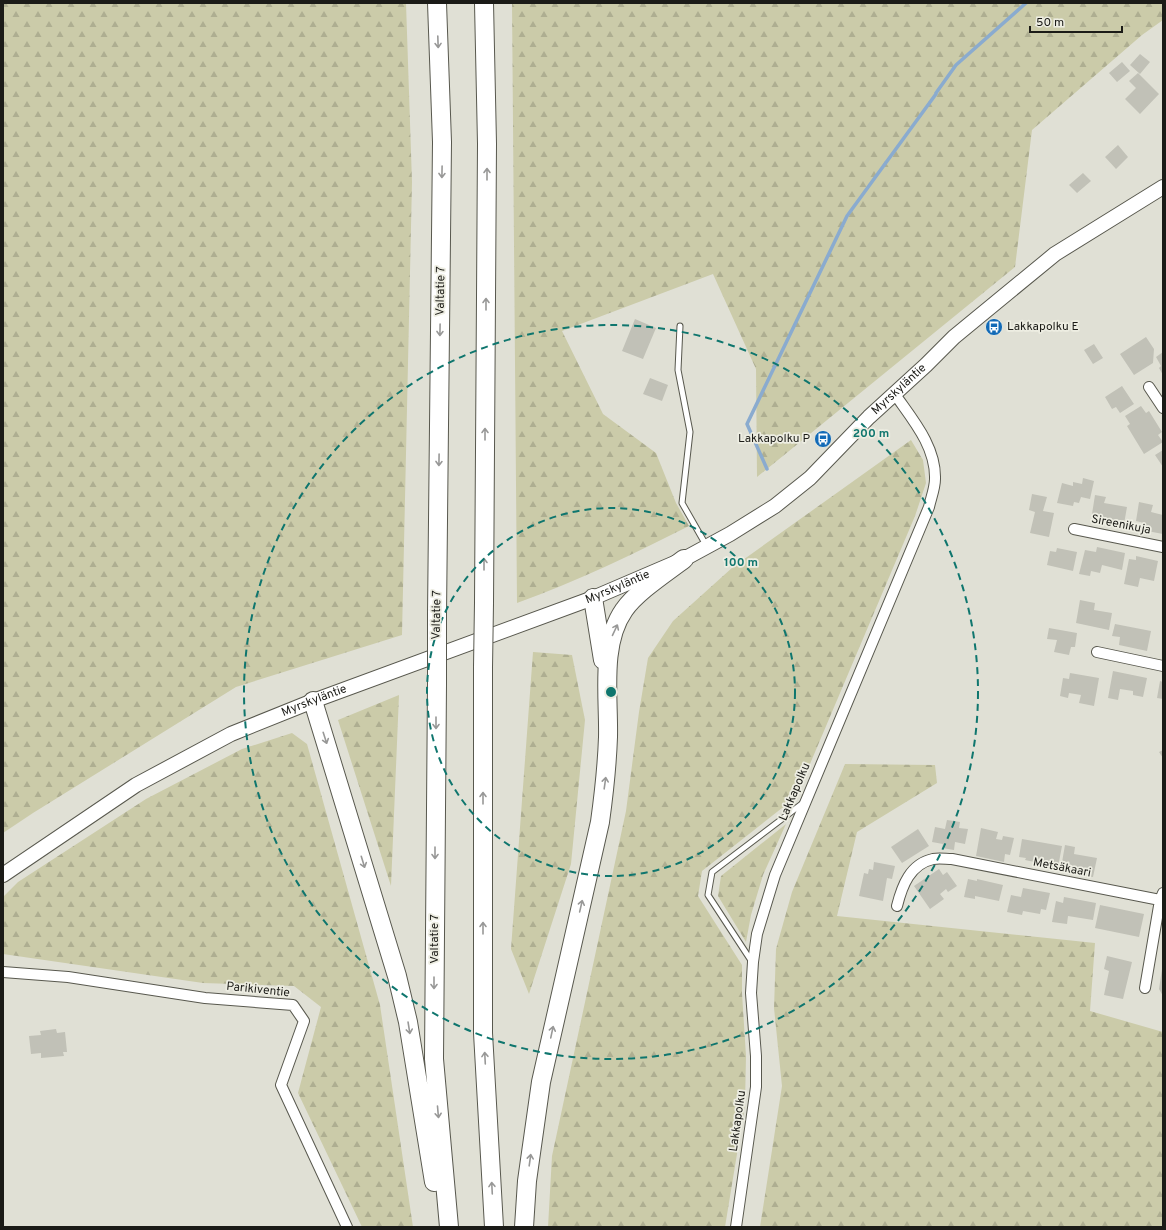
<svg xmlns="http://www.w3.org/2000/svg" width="1166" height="1230" font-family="Overpass,sans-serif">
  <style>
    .forest { fill: url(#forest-firs) }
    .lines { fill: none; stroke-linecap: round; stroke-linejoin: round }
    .stream { stroke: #8aabcf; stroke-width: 3.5 }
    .building { fill: #c1c1b7 }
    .lane-casing { stroke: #58584e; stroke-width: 7 }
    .street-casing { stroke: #58584e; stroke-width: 12 }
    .secondary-casing { stroke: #58584e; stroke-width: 16 }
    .highway-casing { stroke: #58584e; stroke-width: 20 }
    .lane { stroke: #fff; stroke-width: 5 }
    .street { stroke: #fff; stroke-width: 10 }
    .secondary { stroke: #fff; stroke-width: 14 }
    .highway { stroke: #fff; stroke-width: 18 }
    .highway-bridge-casing { stroke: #58584e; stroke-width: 20; stroke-linecap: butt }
    .highway-bridge { stroke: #fff; stroke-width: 18 }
    .oneway { stroke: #989897 }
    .ring { fill: none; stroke: #0f766e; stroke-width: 2; stroke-dasharray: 7 5 }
    .labels { text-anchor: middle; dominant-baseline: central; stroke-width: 3.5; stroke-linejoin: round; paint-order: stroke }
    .street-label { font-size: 12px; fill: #1b1b17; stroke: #edede2 }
    .poi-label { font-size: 12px; fill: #1b1b17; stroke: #edede2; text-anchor: start }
    .centre { fill: #0f766e; stroke: #edede2; stroke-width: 2 }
    .ring-label { font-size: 12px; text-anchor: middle; font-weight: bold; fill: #0f766e; stroke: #edede2; stroke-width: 3.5; stroke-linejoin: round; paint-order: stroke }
  </style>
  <defs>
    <pattern id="forest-firs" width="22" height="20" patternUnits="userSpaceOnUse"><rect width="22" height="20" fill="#cbcba9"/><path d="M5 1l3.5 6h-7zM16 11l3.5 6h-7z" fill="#aeae91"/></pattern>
  </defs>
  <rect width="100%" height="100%" fill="#e0e0d5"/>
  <path class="forest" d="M 3,3 L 406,3 L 412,182 L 402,635 L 236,687 L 33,813 L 3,833 Z
    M 512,3 L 1163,3 L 1163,20 L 1142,35 L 1032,130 L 1015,267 L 757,477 L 756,369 L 713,274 L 562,331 L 603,414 L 656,453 L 676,503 L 689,526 C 633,554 576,582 517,603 Z
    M 911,440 L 923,460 L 926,483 L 915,516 L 796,797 L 702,871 L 698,896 L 742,965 L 742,993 L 746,1056 L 745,1105 L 725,1227 L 548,1227 L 552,1156 L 626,811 L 639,712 L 648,658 L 673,621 L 733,567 Z
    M 533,652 L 572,655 L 585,720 L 571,864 L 529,994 L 511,949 Z
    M 399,695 L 391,886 L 338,720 Z
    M 292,733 L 307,744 L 380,1005 L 413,1227 L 362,1227 L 298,1093 L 321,1007 L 294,986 L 203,983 L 3,954 L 3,897 L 18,882 L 146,799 L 242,749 Z
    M 845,764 L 935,765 L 937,783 L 857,832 L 837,916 L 1095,943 L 1090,1011 L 1163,1032 L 1163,1227 L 760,1227 L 782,1086 L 774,1008 L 776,949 L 792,892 Z
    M 786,824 L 763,875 L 751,915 L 746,942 L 718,896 L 721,876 Z"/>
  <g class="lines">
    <path class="stream" d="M 936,93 L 956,65 L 1026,3
      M 767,469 L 747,424 L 847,216 L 936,94"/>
  </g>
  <path class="building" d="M 1140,54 L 1150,62 L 1140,74 L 1130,65 Z
    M 1122,62 L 1130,71 L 1117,82 L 1109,73 Z
    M 1138,73 L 1159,94 L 1140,114 L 1125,99 L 1136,88 L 1129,81 Z
    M 1118,145 L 1128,157 L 1116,169 L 1105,157 Z
    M 1083,173 L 1091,181 L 1077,193 L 1069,185 Z
    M 635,319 L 656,328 L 643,359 L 622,351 Z
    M 1146,337 L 1154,349 L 1153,363 L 1134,375 L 1120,354 Z
    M 1094,344 L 1103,358 L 1093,364 L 1084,350 Z
    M 1163,352 L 1163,375 L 1159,368 L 1161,366 L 1156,357 Z
    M 650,378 L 668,385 L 662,401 L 643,394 Z
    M 1122,386 L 1134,404 L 1120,413 L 1116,407 L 1112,409 L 1105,397 Z
    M 1141,406 L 1146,413 L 1149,411 L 1162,432 L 1158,435 L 1163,442 L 1144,454 L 1127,426 L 1130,424 L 1125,416 Z
    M 1163,450 L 1163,467 L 1155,455 Z
    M 1083,478 L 1094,481 L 1090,499 L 1081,497 L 1079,503 L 1074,502 L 1073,506 L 1057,503 L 1062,483 L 1073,486 L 1073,482 L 1082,484 Z
    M 1032,494 L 1047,497 L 1043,511 L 1054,513 L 1049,537 L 1030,533 L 1035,512 L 1029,510 Z
    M 1095,495 L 1106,497 L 1104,503 L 1127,507 L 1124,524 L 1100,519 L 1100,516 L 1092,514 Z
    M 1139,502 L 1153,505 L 1151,512 L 1163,515 L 1163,534 L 1142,530 L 1144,523 L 1136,521 Z
    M 1097,547 L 1125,553 L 1122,570 L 1102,565 L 1100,573 L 1091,571 L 1090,576 L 1079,574 L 1085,550 L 1096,552 Z
    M 1057,548 L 1077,552 L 1073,571 L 1047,565 L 1050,551 L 1056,552 Z
    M 1136,556 L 1158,561 L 1154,581 L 1140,578 L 1138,587 L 1124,584 L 1129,559 L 1136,560 Z
    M 1080,600 L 1095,603 L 1094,610 L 1112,613 L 1109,630 L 1076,623 Z
    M 1115,624 L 1151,631 L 1147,651 L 1119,645 L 1120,637 L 1112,636 Z
    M 1049,628 L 1077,633 L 1075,647 L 1071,647 L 1069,655 L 1054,652 L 1057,640 L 1047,639 Z
    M 1113,671 L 1147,678 L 1143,697 L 1133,695 L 1133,691 L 1120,689 L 1118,700 L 1108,698 Z
    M 1070,673 L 1099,678 L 1094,706 L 1079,703 L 1081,695 L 1069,693 L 1068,698 L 1060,696 L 1063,678 L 1069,679 Z
    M 1160,681 L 1163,682 L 1163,699 L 1157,698 Z
    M 1163,750 L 1163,758 L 1159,752 Z
    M 947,820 L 960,822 L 959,828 L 968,829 L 965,844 L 955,842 L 954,850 L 942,848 L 943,844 L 932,842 L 935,827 L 945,829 Z
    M 981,828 L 998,832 L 996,839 L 1002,840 L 1003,836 L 1014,838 L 1010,855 L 1005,854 L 1004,862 L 976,856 Z
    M 918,829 L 929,846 L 902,863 L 891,847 Z
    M 1022,839 L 1062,846 L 1058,867 L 1025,860 L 1026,858 L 1019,857 Z
    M 1065,845 L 1075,847 L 1074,854 L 1097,858 L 1093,877 L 1067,873 L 1067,869 L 1061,868 Z
    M 874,862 L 895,866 L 892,879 L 887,878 L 883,901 L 859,896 L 864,873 L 868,874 L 869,869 L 873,870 Z
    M 939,869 L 943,875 L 947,872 L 957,886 L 948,892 L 946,889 L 940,894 L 944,899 L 930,909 L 914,886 Z
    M 968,879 L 977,881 L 977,879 L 1003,885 L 999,901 L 975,896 L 975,899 L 964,897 Z
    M 1023,888 L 1050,893 L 1046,910 L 1041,909 L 1040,914 L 1023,911 L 1022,915 L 1007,912 L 1011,895 L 1021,897 Z
    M 1064,897 L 1096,903 L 1093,920 L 1068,916 L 1067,924 L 1052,922 L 1056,901 L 1063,903 Z
    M 1100,905 L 1144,914 L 1139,937 L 1095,928 Z
    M 1107,956 L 1132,962 L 1123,999 L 1104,995 L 1109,971 L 1104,969 Z
    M 1162,969 L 1163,969 L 1163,996 L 1159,989 Z
    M 56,1029 L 57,1033 L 65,1032 L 67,1052 L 63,1052 L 64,1056 L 41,1058 L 41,1053 L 31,1054 L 29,1036 L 41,1035 L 40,1031 Z"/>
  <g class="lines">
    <g class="lane-casing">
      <path id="lane" d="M 680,326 L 678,370 L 690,432 L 682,503 L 706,545
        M 752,962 L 708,895 L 712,872 L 803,803"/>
    </g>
    <g class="street-casing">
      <path id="street" d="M 1149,387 L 1163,408
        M 1074,529 L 1163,547
        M 1097,652 L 1163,666
        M 897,906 C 902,886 910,864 933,859 C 939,858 946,859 952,859 L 1160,900
        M 3,972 L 68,977 L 205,998 L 293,1005 L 304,1021 L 281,1085 L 347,1227
        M 1145,988 L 1160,900 L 1163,893
        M 736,1227 L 756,1087 L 756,1056 L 751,993 L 753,962 L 757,934 L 775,875 L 929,507 C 931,498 935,488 935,479 C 936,446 912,419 894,393"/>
    </g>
    <g class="secondary-casing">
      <g id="secondary">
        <path id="s1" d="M 3,875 L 136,785 L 231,734 L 313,701 L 593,598 L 684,559 L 730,534 L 775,506 L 810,478 L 869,417 L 926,365 L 954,337 L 1055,254 L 1163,187"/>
      </g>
    </g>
    <g class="highway-casing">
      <path id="highway" d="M 437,3 L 442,142 L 437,615
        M 593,598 L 603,660
        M 484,603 L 487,144 L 484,3
        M 483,667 L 483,1033 L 494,1227
        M 437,684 L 434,1059 L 449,1227
        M 313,701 L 397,976 L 408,1022 L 434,1182
        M 524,1227 L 527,1181 L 541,1082 L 600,822 C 604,793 607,766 608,737 C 609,698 600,644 624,610 C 636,592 667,572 684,559"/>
    </g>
    <use href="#lane" class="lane"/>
    <use href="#street" class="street"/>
    <use href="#secondary" class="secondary"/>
    <use href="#highway" class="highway"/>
    <g class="highway-bridge-casing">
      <path id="highway-bridge" d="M 483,667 L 484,603
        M 437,684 L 437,615"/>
    </g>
    <use href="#highway-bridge" class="highway-bridge"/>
  </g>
  <defs><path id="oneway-shaft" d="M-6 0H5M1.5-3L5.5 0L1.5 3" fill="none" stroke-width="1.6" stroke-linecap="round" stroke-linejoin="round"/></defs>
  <g class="oneway">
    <use href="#oneway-shaft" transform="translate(438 42) rotate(88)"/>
    <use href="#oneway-shaft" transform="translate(442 172) rotate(91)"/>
    <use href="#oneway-shaft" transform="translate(487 174) rotate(-90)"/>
    <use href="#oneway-shaft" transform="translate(486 304) rotate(-90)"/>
    <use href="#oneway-shaft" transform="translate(440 330) rotate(91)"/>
    <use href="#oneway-shaft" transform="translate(485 434) rotate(-90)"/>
    <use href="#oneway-shaft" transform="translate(439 460) rotate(91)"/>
    <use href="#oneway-shaft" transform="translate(484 564) rotate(-90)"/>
    <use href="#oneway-shaft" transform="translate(615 630) rotate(-65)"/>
    <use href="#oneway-shaft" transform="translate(436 723) rotate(90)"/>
    <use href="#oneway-shaft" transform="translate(325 738) rotate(72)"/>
    <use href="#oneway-shaft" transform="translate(605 783) rotate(-82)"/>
    <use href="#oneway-shaft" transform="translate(483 798) rotate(-90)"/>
    <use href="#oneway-shaft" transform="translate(435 853) rotate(90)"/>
    <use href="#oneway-shaft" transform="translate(363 862) rotate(73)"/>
    <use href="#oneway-shaft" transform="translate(581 906) rotate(-77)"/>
    <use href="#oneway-shaft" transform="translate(483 928) rotate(-90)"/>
    <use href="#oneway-shaft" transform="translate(434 983) rotate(90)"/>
    <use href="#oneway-shaft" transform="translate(409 1028) rotate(81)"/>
    <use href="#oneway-shaft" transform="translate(552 1032) rotate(-78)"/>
    <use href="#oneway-shaft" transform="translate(485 1058) rotate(-93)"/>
    <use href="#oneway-shaft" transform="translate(438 1112) rotate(85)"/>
    <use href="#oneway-shaft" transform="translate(530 1160) rotate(-82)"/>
    <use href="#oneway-shaft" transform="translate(492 1188) rotate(-93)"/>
  </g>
  <g class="ring">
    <circle cx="611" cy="692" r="184"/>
    <circle cx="611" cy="692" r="367"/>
  </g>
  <defs>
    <g id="bus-disc" transform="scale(0.9)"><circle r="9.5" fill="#126ab7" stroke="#edede2"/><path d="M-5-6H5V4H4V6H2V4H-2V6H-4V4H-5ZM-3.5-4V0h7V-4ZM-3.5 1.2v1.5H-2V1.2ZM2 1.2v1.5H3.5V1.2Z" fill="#fff"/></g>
  </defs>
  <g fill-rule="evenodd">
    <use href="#bus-disc" x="994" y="327"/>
    <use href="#bus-disc" x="823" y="439"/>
  </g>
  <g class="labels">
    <g class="street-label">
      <text transform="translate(441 291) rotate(-89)">Valtatie 7</text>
      <text stroke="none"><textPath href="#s1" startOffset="1030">Myrskyläntie</textPath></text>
      <text transform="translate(1121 525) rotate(11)">Sireenikuja</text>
      <text stroke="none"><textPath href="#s1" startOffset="682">Myrskyläntie</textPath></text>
      <text transform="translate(437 615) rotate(-89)">Valtatie 7</text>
      <text stroke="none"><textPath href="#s1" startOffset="358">Myrskyläntie</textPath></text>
      <text transform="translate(795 792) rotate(-67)">Lakkapolku</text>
      <text transform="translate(1062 868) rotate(11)">Metsäkaari</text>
      <text transform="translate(435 939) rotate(-90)">Valtatie 7</text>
      <text transform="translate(258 990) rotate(6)">Parikiventie</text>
      <text transform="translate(738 1121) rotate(-82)">Lakkapolku</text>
    </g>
    <g class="poi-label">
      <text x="1007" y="327">Lakkapolku E</text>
      <text x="810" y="439" text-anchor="end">Lakkapolku P</text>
    </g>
  </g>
  <circle cx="611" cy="692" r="6" class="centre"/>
  <g class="ring-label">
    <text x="871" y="437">200 m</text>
    <text x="741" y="566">100 m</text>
  </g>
  <rect width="1166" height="1230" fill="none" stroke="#1b1b17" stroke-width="8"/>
  <path d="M1030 26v6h92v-6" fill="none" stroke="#1b1b17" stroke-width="2"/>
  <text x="1036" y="26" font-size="12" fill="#1b1b17" stroke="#edede2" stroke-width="3" paint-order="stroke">50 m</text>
</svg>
